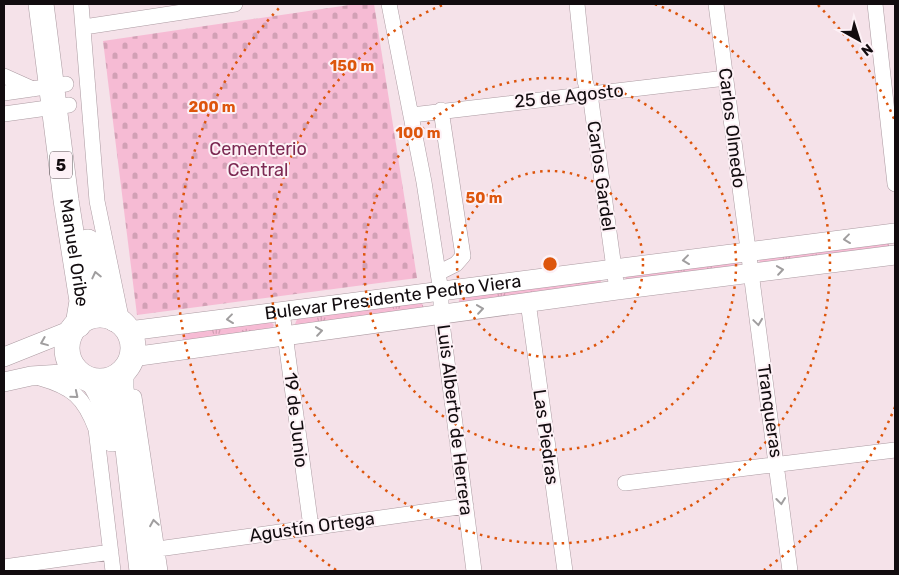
<svg xmlns="http://www.w3.org/2000/svg" width="899" height="575" font-family="Rubik,sans-serif">
  <style>
    .grass { fill: url(#grass-tufts) }
    .cemetery { fill: url(#cemetery-stones) }
    .lines { fill: none; stroke-linecap: round; stroke-linejoin: round }
    .minor-casing { stroke: #ac9ba2; stroke-width: 16 }
    .tertiary-casing { stroke: #ac9ba2; stroke-width: 20 }
    .trunk-casing { stroke: #ac9ba2; stroke-width: 26 }
    .minor { stroke: #fff; stroke-width: 15 }
    .tertiary { stroke: #fff; stroke-width: 19 }
    .trunk { stroke: #fff; stroke-width: 25 }
    .oneway { stroke: #a09e9f }
    .ring { fill: none; stroke: #dd550c; stroke-width: 2.5; stroke-dasharray: 2.5 5 }
    .labels { text-anchor: middle; dominant-baseline: central; stroke-width: 4; stroke-linejoin: round; paint-order: stroke }
    .shield { fill: #fdf1f6; stroke: #585154; stroke-width: 1 }
    .shield-label { font-size: 16px; font-weight: bold; fill: #120c0f }
    .street-label { font-size: 18px; fill: #120c0f; stroke: #fdf1f6 }
    .park-label { font-size: 18px; fill: #7c2953; stroke: #fdf1f6 }
    .centre { fill: #dd550c; stroke: #fdf1f6; stroke-width: 2.5 }
    .ring-label { font-size: 15px; text-anchor: middle; font-weight: bold; fill: #dd550c; stroke: #fdf1f6; stroke-width: 4; stroke-linejoin: round; paint-order: stroke }
  </style>
  <defs>
    <pattern id="grass-tufts" width="24" height="20" patternUnits="userSpaceOnUse" patternTransform="scale(1.25)"><rect width="24" height="20" fill="#f6bbd4"/><path d="M3 7l-1-3M5 7V3M7 7l1-3M15 17l-1-3M17 17v-4M19 17l1-3" fill="none" stroke="#d2a0b5"/></pattern>
    <pattern id="cemetery-stones" width="16" height="16" patternUnits="userSpaceOnUse" patternTransform="scale(1.25)"><rect width="16" height="16" fill="#f6bbd4"/><path d="M2 7V4a2 2 0 0 1 4 0v3zM10 15v-3a2 2 0 0 1 4 0v3z" fill="#d2a0b5"/></pattern>
  </defs>
  <rect width="100%" height="100%" fill="#f5e2e9"/>
  <path class="grass" d="M 888,242 L 890,248 L 759,264 L 760,258 Z
    M 738,262 L 739,266 L 624,282 L 627,275 Z
    M 599,278 L 603,285 L 459,305 L 459,300 L 461,297 Z
    M 421,301 L 424,308 L 298,328 L 295,324 L 298,317 Z
    M 269,320 L 274,325 L 271,331 L 182,342 L 183,337 L 181,332 Z"/>
  <path class="cemetery" d="M 356,4 L 374,4 L 417,278 L 137,315 L 103,41 Z"/>
  <g class="lines">
    <g class="minor-casing">
      <path id="minor" d="M 81,4 L 97,201 L 122,322
        M 389,4 L 424,182 L 441,292 L 441,315 L 474,571
        M 577,4 L 585,81 L 591,101 L 617,290
        M 716,4 L 790,571
        M 875,4 L 895,184
        M 84,27 L 235,4
        M 4,76 L 33,89
        M 4,93 L 66,84
        M 4,114 L 69,105
        M 412,115 L 726,78
        M 438,273 L 456,264 L 463,256 L 441,110
        M 528,302 L 565,571
        M 282,312 L 311,527
        M 40,378 C 72,387 84,397 96,429 L 113,571
        M 134,397 L 160,571
        M 625,483 L 895,450
        M 158,549 L 466,506
        M 4,567 L 111,552"/>
    </g>
    <g class="tertiary-casing">
      <g id="tertiary">
        <path id="s1" d="M 129,331 L 895,233"/>
        <path d="M 4,357 L 74,329"/>
        <path d="M 132,357 L 617,290 L 895,255"/>
        <path d="M 4,382 L 31,376 L 78,373"/>
      </g>
    </g>
    <g class="trunk-casing">
      <g id="trunk">
        <path id="s2" d="M 41,4 L 66,200 L 82,301 L 78,325"/>
        <path d="M 88,242 L 101,299 L 115,319"/>
        <circle cx="100" cy="348" r="33"/>
        <path d="M 121,374 L 121,388 L 142,571"/>
        <path d="M 93,381 C 105,397 110,419 112,439"/>
      </g>
    </g>
    <use href="#minor" class="minor"/>
    <use href="#tertiary" class="tertiary"/>
    <use href="#trunk" class="trunk"/>
  </g>
  <defs><path id="oneway-chevron" d="M-2-3.5L2.5 0L-2 3.5" fill="none" stroke-width="1.6" stroke-linecap="round" stroke-linejoin="round" transform="scale(1.25)"/></defs>
  <g class="oneway">
    <use href="#oneway-chevron" transform="translate(847 239) rotate(173)"/>
    <use href="#oneway-chevron" transform="translate(686 260) rotate(173)"/>
    <use href="#oneway-chevron" transform="translate(780 270) rotate(-8)"/>
    <use href="#oneway-chevron" transform="translate(96 275) rotate(-103)"/>
    <use href="#oneway-chevron" transform="translate(480 309) rotate(-8)"/>
    <use href="#oneway-chevron" transform="translate(230 319) rotate(173)"/>
    <use href="#oneway-chevron" transform="translate(758 322) rotate(82)"/>
    <use href="#oneway-chevron" transform="translate(319 331) rotate(-8)"/>
    <use href="#oneway-chevron" transform="translate(44 342) rotate(158)"/>
    <use href="#oneway-chevron" transform="translate(75 395) rotate(40)"/>
    <use href="#oneway-chevron" transform="translate(781 501) rotate(83)"/>
    <use href="#oneway-chevron" transform="translate(154 523) rotate(-99)"/>
  </g>
  <g class="ring">
    <circle cx="550" cy="264" r="93"/>
    <circle cx="550" cy="264" r="186"/>
    <path d="M655 4A280 280 0 1 1 445 4"/>
    <path d="M895 407A373 373 0 0 1 764 570M336 570A373 373 0 0 1 282 5M818 5A373 373 0 0 1 895 121"/>
  </g>
  <g class="labels">
    <rect class="shield" x="50" y="151.5" width="22" height="27" rx="4"/>
    <g class="shield-label">
      <text x="61" y="165">5</text>
    </g>
    <g class="street-label">
      <text transform="translate(569 96) rotate(-6)">25 de Agosto</text>
      <text transform="translate(732 128) rotate(83)">Carlos Olmedo</text>
      <text transform="translate(601 176) rotate(82)">Carlos Gardel</text>
      <text stroke="none"><textPath href="#s2" startOffset="251">Manuel Oribe</textPath></text>
      <text stroke="none"><textPath href="#s1" startOffset="266">Bulevar Presidente Pedro Viera</textPath></text>
      <text transform="translate(770 411) rotate(82)">Tranqueras</text>
      <text transform="translate(296 420) rotate(83)">19 de Junio</text>
      <text transform="translate(455 420) rotate(83)">Luis Alberto de Herrera</text>
      <text transform="translate(546 437) rotate(82)">Las Piedras</text>
      <text transform="translate(312 527) rotate(-8)">Agustín Ortega</text>
    </g>
    <g class="park-label">
      <text x="258" y="149">Cementerio<tspan x="258" dy="21">Central</tspan></text>
    </g>
  </g>
  <circle cx="550" cy="264" r="8" class="centre"/>
  <g class="ring-label">
    <text x="352" y="71">150 m</text>
    <text x="212" y="112">200 m</text>
    <text x="418" y="138">100 m</text>
    <text x="484" y="203">50 m</text>
  </g>
  <rect width="899" height="575" fill="none" stroke="#120c0f" stroke-width="10"/>
  <g transform="translate(859 40) rotate(141)" stroke="#fdf1f6" stroke-width="4" paint-order="stroke">
  <path d="M0-4L9 19L0 12L-9 19Z" fill="#120c0f"/>
  <text y="-8" font-size="14" font-weight="bold" text-anchor="middle" fill="#120c0f">N</text>
  </g>
</svg>
